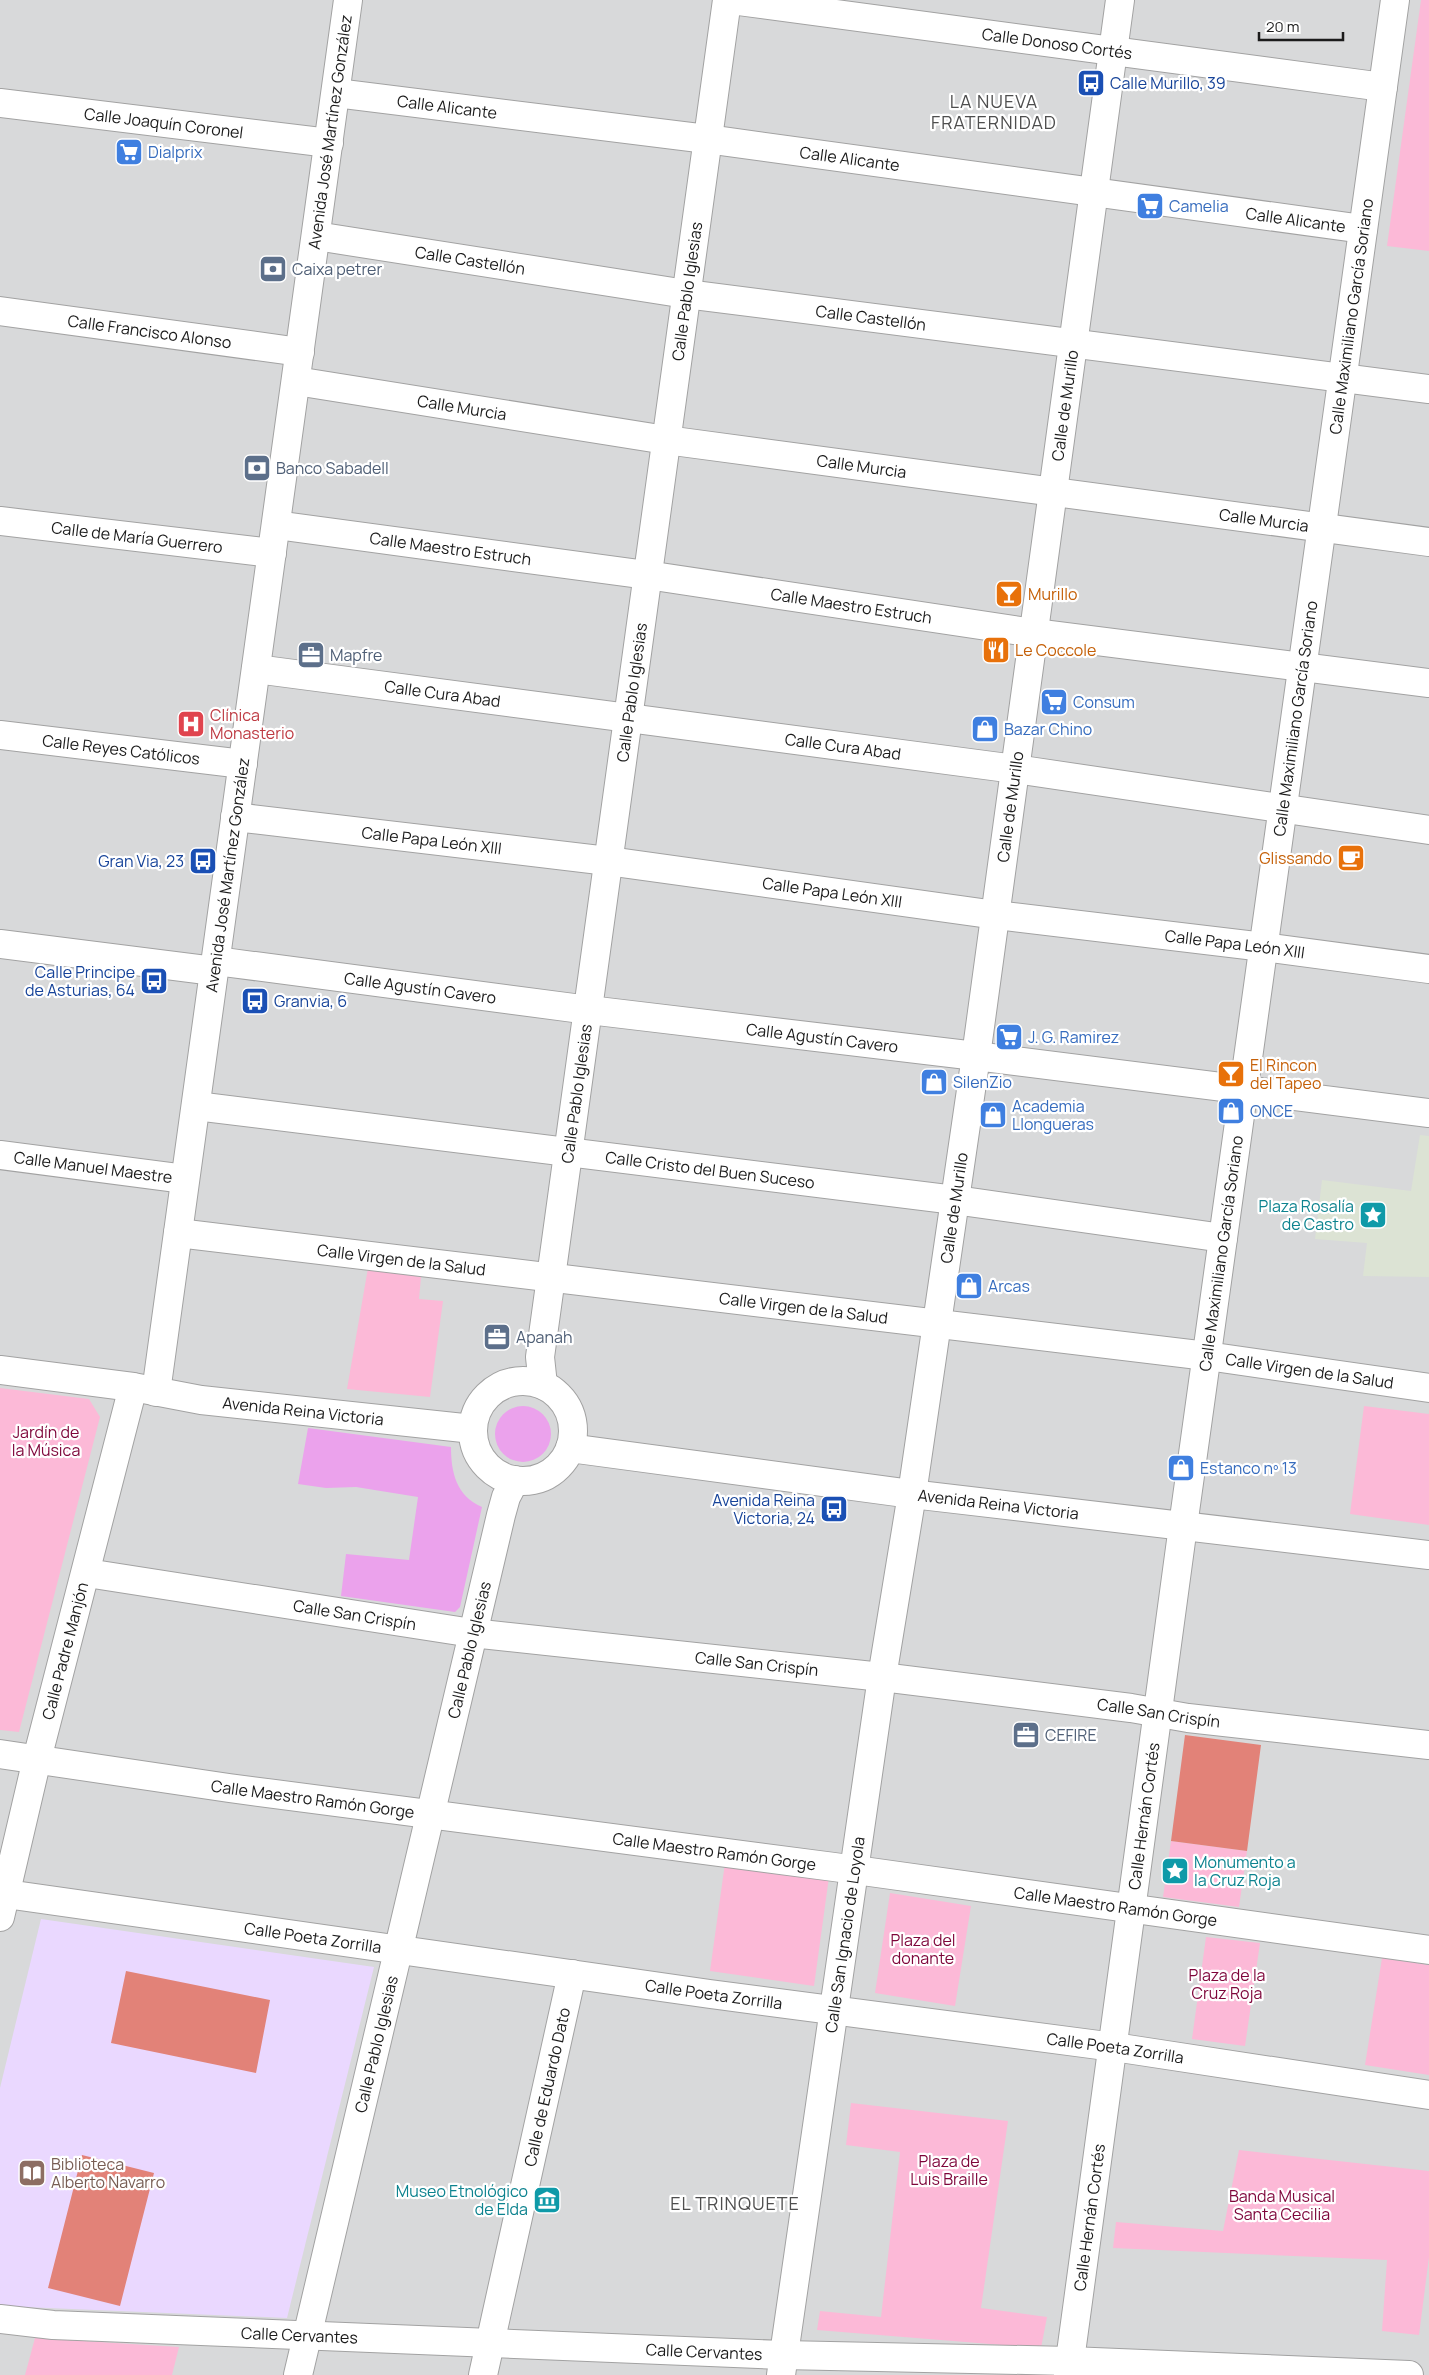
<svg xmlns="http://www.w3.org/2000/svg" width="1429" height="2375" font-family="Manrope,sans-serif">
  <style>
    .residential { fill: #d8d9da }
    .education { fill: #ead8ff }
    .grass { fill: #eba2ec }
    .park { fill: #fcb9d7 }
    .pitch { fill: #e28278 }
    .plaza { fill: #dce3d4 }
    .lines { fill: none; stroke-linecap: round; stroke-linejoin: round }
    .minor-casing { stroke: #a2a2a2; stroke-width: 30 }
    .minor { stroke: #fff; stroke-width: 28 }
    .labels { text-anchor: middle; dominant-baseline: central; stroke-width: 4.5; stroke-linejoin: round; paint-order: stroke }
    .street-label { font-size: 16px; fill: #1b1b1b; stroke: #fff }
    .transit-label { font-size: 16px; fill: #164399; stroke: #fff; text-anchor: end }
    .shop-label { font-size: 16px; fill: #366cbe; stroke: #fff; text-anchor: start }
    .service-label { font-size: 16px; fill: #4e5e75; stroke: #fff; text-anchor: start }
    .food-label { font-size: 16px; fill: #c56008; stroke: #fff; text-anchor: start }
    .health-label { font-size: 16px; fill: #be3a42; stroke: #fff; text-anchor: start }
    .culture-label { font-size: 16px; fill: #0d838f; stroke: #fff; text-anchor: end }
    .park-label { font-size: 16px; fill: #7e053a; stroke: #fff }
    .education-label { font-size: 16px; fill: #785e54; stroke: #fff; text-anchor: start }
    .neighbourhood-label { font-size: 18px; letter-spacing: 1px; fill: #4e4e4e; stroke: #fff }
  </style>
  <rect width="100%" height="100%" fill="#e2e0ee"/>
  <path class="residential" d="M 0,0 L 1429,0 L 1429,2375 L 0,2375 Z"/>
  <path class="education" d="M 41,1919 L 374,1967 L 287,2318 L 0,2306 L 0,2088 Z"/>
  <path class="grass" d="M495 1434a28 28 0 1 1 56 0a28 28 0 1 1-56 0Z
    M 308,1428 L 451,1447 C 451,1472 456,1496 482,1507 L 460,1607 L 455,1612 L 341,1596 L 346,1554 L 409,1560 L 418,1497 L 356,1487 L 326,1488 L 298,1484 Z"/>
  <path class="park" d="M 1421,0 L 1429,0 L 1429,251 L 1387,246 Z
    M 368,1268 L 421,1277 L 419,1299 L 443,1301 L 430,1397 L 347,1389 Z
    M 0,1388 L 89,1399 L 100,1417 L 19,1732 L 0,1730 Z
    M 1364,1406 L 1429,1414 L 1429,1525 L 1350,1514 Z
    M 1171,1841 L 1247,1851 L 1239,1907 L 1163,1897 Z
    M 725,1863 L 829,1877 L 814,1986 L 710,1971 Z
    M 890,1893 L 971,1906 L 955,2006 L 875,1993 Z
    M 1206,1937 L 1260,1943 L 1245,2046 L 1192,2039 Z
    M 1382,1958 L 1429,1965 L 1429,2075 L 1365,2065 Z
    M 851,2103 L 1008,2121 L 981,2308 L 1047,2317 L 1041,2348 L 817,2330 L 820,2311 L 881,2317 L 900,2152 L 846,2145 Z
    M 1239,2150 L 1429,2171 L 1429,2257 L 1419,2335 L 1382,2331 L 1387,2260 L 1113,2248 L 1116,2222 L 1223,2231 Z
    M 35,2338 L 179,2347 L 172,2375 L 25,2375 Z"/>
  <path class="pitch" d="M 1185,1735 L 1261,1745 L 1247,1851 L 1171,1841 Z
    M 126,1971 L 270,2000 L 256,2073 L 111,2043 Z
    M 82,2155 L 154,2173 L 120,2306 L 48,2288 Z"/>
  <path class="plaza" d="M 1420,1135 L 1429,1136 L 1429,1277 L 1363,1276 L 1367,1243 L 1315,1239 L 1322,1180 L 1411,1191 Z"/>
  <g class="lines">
    <g class="minor-casing">
      <g id="minor">
        <path id="s1" d="M 731,0 L 1383,87"/>
        <path id="s2" d="M 336,93 L 707,139 L 1363,229"/>
        <path id="s3" d="M 0,103 L 329,143"/>
        <path id="s4" d="M 316,236 L 686,294 L 1429,389"/>
        <path id="s5" d="M 0,311 L 300,352"/>
        <path id="s6" d="M 296,381 L 666,440 L 1429,542"/>
        <path id="s7" d="M 0,521 L 272,553"/>
        <path id="s8" d="M 276,525 L 647,575 L 1034,633 L 1429,683"/>
        <path id="s9" d="M 256,669 L 1015,769 L 1429,830"/>
        <path id="s10" d="M 0,735 L 243,764"/>
        <path id="s11" d="M 235,817 L 608,861 L 996,915 L 1264,947 L 1429,969"/>
        <path d="M 0,944 L 214,971"/>
        <path id="s12" d="M 216,961 L 589,1010 L 976,1056 L 1429,1113"/>
        <path id="s13" d="M 196,1106 L 955,1200 L 1223,1238"/>
        <path id="s14" d="M 0,1155 L 185,1179"/>
        <path id="s15" d="M 178,1233 L 1207,1356 L 1429,1388"/>
        <path id="s16" d="M 0,1370 L 133,1387 L 201,1400 L 473,1429"/>
        <circle cx="523" cy="1431" r="50"/>
        <path id="s17" d="M 543,1385 L 540,1357 L 727,0"/>
        <path id="s18" d="M 156,1392 L 348,0"/>
        <path id="s19" d="M 570,1448 L 912,1494 L 1429,1555"/>
        <path id="s20" d="M 87,1573 L 472,1633 L 882,1677 L 1131,1708 L 1188,1718 L 1429,1745"/>
        <path id="s21" d="M 0,1754 L 229,1788 L 834,1867 L 1429,1950"/>
        <path id="s22" d="M 0,1893 L 710,1994 L 1114,2047 L 1429,2095"/>
        <path id="s23" d="M 0,1917 L 37,1759 L 133,1387"/>
        <path id="s24" d="M 0,2319 L 53,2325 L 783,2355 L 1070,2361 L 1409,2375"/>
        <path id="s25" d="M 298,2375 L 501,1515 L 506,1497 L 515,1480"/>
        <path id="s26" d="M 483,2375 L 572,1974"/>
        <path id="s27" d="M 781,2375 L 882,1677 L 912,1494 L 976,1056 L 1120,0"/>
        <path id="s28" d="M 1068,2375 L 1183,1526 L 1395,0"/>
      </g>
    </g>
    <use href="#minor" class="minor"/>
  </g>
  <defs>
    <g id="bus-square" transform="scale(1.4375)"><rect x="-9" y="-9" width="18" height="18" rx="4" fill="#1a4fb4" stroke="#fff"/><path d="M-5-6H5V4H4V6H2V4H-2V6H-4V4H-5ZM-3.5-4V0h7V-4ZM-3.5 1.2v1.5H-2V1.2ZM2 1.2v1.5H3.5V1.2Z" fill="#fff"/></g>
    <g id="supermarket-square" transform="scale(1.4375)"><rect x="-9" y="-9" width="18" height="18" rx="4" fill="#3f7fe0" stroke="#fff"/><path d="M-6-5.5h2.5l.6 2H6L4.5 2H-2.5L-4.4-4H-6ZM-1.5 3.2a1.3 1.3 0 1 0 .1 0ZM3 3.2a1.3 1.3 0 1 0 .1 0Z" fill="#fff"/></g>
    <g id="bank-square" transform="scale(1.4375)"><rect x="-9" y="-9" width="18" height="18" rx="4" fill="#5c6f8a" stroke="#fff"/><path d="M-6-4H6V4H-6ZM0-2.3a2.3 2.3 0 1 0 0 4.6a2.3 2.3 0 1 0 0-4.6Z" fill="#fff"/></g>
    <g id="bar-square" transform="scale(1.4375)"><rect x="-9" y="-9" width="18" height="18" rx="4" fill="#e8710a" stroke="#fff"/><path d="M-6-5H6L.8 .8V4.5H3.5V6h-7V4.5H-.8V.8Z" fill="#fff"/></g>
    <g id="restaurant-square" transform="scale(1.4375)"><rect x="-9" y="-9" width="18" height="18" rx="4" fill="#e8710a" stroke="#fff"/><path d="M-5-6h1v4h1v-4h1v4h1v-4h1v5L-1.5 .5V6h-2V.5L-5-1ZM5-6V6H3V1.5H1.5Q1.5-4 5-6Z" fill="#fff"/></g>
    <g id="office-square" transform="scale(1.4375)"><rect x="-9" y="-9" width="18" height="18" rx="4" fill="#5c6f8a" stroke="#fff"/><path d="M-6-3h4V-5.5h4V-3h4V5H-6ZM-1-4.5V-3h2v-1.5ZM-6 0V1H6V0Z" fill="#fff"/></g>
    <g id="hospital-square" transform="scale(1.4375)"><rect x="-9" y="-9" width="18" height="18" rx="4" fill="#e0444e" stroke="#fff"/><path d="M-5-5h3v3.5h4V-5h3V5h-3V1.5h-4V5h-3Z" fill="#fff"/></g>
    <g id="shop-square" transform="scale(1.4375)"><rect x="-9" y="-9" width="18" height="18" rx="4" fill="#3f7fe0" stroke="#fff"/><path d="M-5-2.5h2.3a2.7 3.5 0 0 1 5.4 0H5L5.5 6h-11ZM-1.5-2.5h3a1.5 2.3 0 0 0-3 0Z" fill="#fff"/></g>
    <g id="cafe-square" transform="scale(1.4375)"><rect x="-9" y="-9" width="18" height="18" rx="4" fill="#e8710a" stroke="#fff"/><path d="M-5.5-4.5H6V0H3Q3 3.5 0 3.5H-2.5Q-5.5 3.5-5.5 0ZM3-3.2v2h1.7v-2ZM-6 4.5H4V6H-6Z" fill="#fff"/></g>
    <g id="sight-square" transform="scale(1.4375)"><rect x="-9" y="-9" width="18" height="18" rx="4" fill="#0f9aa8" stroke="#fff"/><path d="M0-6L1.8-2.2L6-1.7L2.9 1.2L3.7 5.4L0 3.3L-3.7 5.4L-2.9 1.2L-6-1.7L-1.8-2.2Z" fill="#fff"/></g>
    <g id="library-square" transform="scale(1.4375)"><rect x="-9" y="-9" width="18" height="18" rx="4" fill="#8d6e63" stroke="#fff"/><path d="M-6-4Q-3-5.5-.7-3.5V5Q-3 3-6 4ZM6-4Q3-5.5 .7-3.5V5Q3 3 6 4Z" fill="#fff"/></g>
    <g id="museum-square" transform="scale(1.4375)"><rect x="-9" y="-9" width="18" height="18" rx="4" fill="#0f9aa8" stroke="#fff"/><path d="M0-6L6-3V-2H-6V-3ZM-5-1h2V3h-2ZM-1-1h2V3h-2ZM3-1h2V3H3ZM-6 4H6V6H-6Z" fill="#fff"/></g>
  </defs>
  <g fill-rule="evenodd">
    <use href="#bus-square" x="1091" y="83"/>
    <use href="#supermarket-square" x="129" y="152"/>
    <use href="#supermarket-square" x="1150" y="206"/>
    <use href="#bank-square" x="273" y="269"/>
    <use href="#bank-square" x="257" y="468"/>
    <use href="#bar-square" x="1009" y="594"/>
    <use href="#restaurant-square" x="996" y="650"/>
    <use href="#office-square" x="311" y="655"/>
    <use href="#supermarket-square" x="1054" y="702"/>
    <use href="#hospital-square" x="191" y="724"/>
    <use href="#shop-square" x="985" y="729"/>
    <use href="#cafe-square" x="1351" y="858"/>
    <use href="#bus-square" x="203" y="861"/>
    <use href="#bus-square" x="154" y="981"/>
    <use href="#bus-square" x="255" y="1001"/>
    <use href="#supermarket-square" x="1009" y="1037"/>
    <use href="#bar-square" x="1231" y="1074"/>
    <use href="#shop-square" x="934" y="1082"/>
    <use href="#shop-square" x="1231" y="1111"/>
    <use href="#shop-square" x="993" y="1115"/>
    <use href="#sight-square" x="1373" y="1215"/>
    <use href="#shop-square" x="969" y="1286"/>
    <use href="#office-square" x="497" y="1337"/>
    <use href="#shop-square" x="1181" y="1468"/>
    <use href="#bus-square" x="834" y="1509"/>
    <use href="#office-square" x="1026" y="1735"/>
    <use href="#sight-square" x="1175" y="1871"/>
    <use href="#library-square" x="32" y="2173"/>
    <use href="#museum-square" x="547" y="2200"/>
  </g>
  <g class="labels">
    <g class="street-label">
      <text stroke="none"><textPath href="#s1" startOffset="329">Calle Donoso Cortés</textPath></text>
      <text stroke="none"><textPath href="#s2" startOffset="112">Calle Alicante</textPath></text>
      <text stroke="none"><textPath href="#s3" startOffset="165">Calle Joaquín Coronel</textPath></text>
      <text stroke="none"><textPath href="#s18" startOffset="1272">Avenida José Martínez González</textPath></text>
      <text stroke="none"><textPath href="#s2" startOffset="518">Calle Alicante</textPath></text>
      <text stroke="none"><textPath href="#s2" startOffset="968">Calle Alicante</textPath></text>
      <text stroke="none"><textPath href="#s4" startOffset="156">Calle Castellón</textPath></text>
      <text stroke="none"><textPath href="#s17" startOffset="1104">Calle Pablo Iglesias</textPath></text>
      <text stroke="none"><textPath href="#s28" startOffset="2078">Calle Maximiliano García Soriano</textPath></text>
      <text stroke="none"><textPath href="#s4" startOffset="561">Calle Castellón</textPath></text>
      <text stroke="none"><textPath href="#s5" startOffset="151">Calle Francisco Alonso</textPath></text>
      <text stroke="none"><textPath href="#s27" startOffset="1990">Calle de Murillo</textPath></text>
      <text stroke="none"><textPath href="#s6" startOffset="168">Calle Murcia</textPath></text>
      <text stroke="none"><textPath href="#s6" startOffset="572">Calle Murcia</textPath></text>
      <text stroke="none"><textPath href="#s6" startOffset="978">Calle Murcia</textPath></text>
      <text stroke="none"><textPath href="#s7" startOffset="138">Calle de María Guerrero</textPath></text>
      <text stroke="none"><textPath href="#s8" startOffset="176">Calle Maestro Estruch</textPath></text>
      <text stroke="none"><textPath href="#s8" startOffset="581">Calle Maestro Estruch</textPath></text>
      <text stroke="none"><textPath href="#s17" startOffset="699">Calle Pablo Iglesias</textPath></text>
      <text stroke="none"><textPath href="#s9" startOffset="188">Calle Cura Abad</textPath></text>
      <text stroke="none"><textPath href="#s28" startOffset="1672">Calle Maximiliano García Soriano</textPath></text>
      <text stroke="none"><textPath href="#s9" startOffset="592">Calle Cura Abad</textPath></text>
      <text stroke="none"><textPath href="#s10" startOffset="122">Calle Reyes Católicos</textPath></text>
      <text stroke="none"><textPath href="#s27" startOffset="1585">Calle de Murillo</textPath></text>
      <text stroke="none"><textPath href="#s11" startOffset="198">Calle Papa León XIII</textPath></text>
      <text stroke="none"><textPath href="#s18" startOffset="522">Avenida José Martínez González</textPath></text>
      <text stroke="none"><textPath href="#s11" startOffset="602">Calle Papa León XIII</textPath></text>
      <text stroke="none"><textPath href="#s11" startOffset="1008">Calle Papa León XIII</textPath></text>
      <text stroke="none"><textPath href="#s12" startOffset="206">Calle Agustín Cavero</textPath></text>
      <text stroke="none"><textPath href="#s12" startOffset="611">Calle Agustín Cavero</textPath></text>
      <text stroke="none"><textPath href="#s17" startOffset="294">Calle Pablo Iglesias</textPath></text>
      <text stroke="none"><textPath href="#s14" startOffset="94">Calle Manuel Maestre</textPath></text>
      <text stroke="none"><textPath href="#s13" startOffset="518">Calle Cristo del Buen Suceso</textPath></text>
      <text stroke="none"><textPath href="#s27" startOffset="1180">Calle de Murillo</textPath></text>
      <text stroke="none"><textPath href="#s28" startOffset="1132">Calle Maximiliano García Soriano</textPath></text>
      <text stroke="none"><textPath href="#s15" startOffset="225">Calle Virgen de la Salud</textPath></text>
      <text stroke="none"><textPath href="#s15" startOffset="630">Calle Virgen de la Salud</textPath></text>
      <text stroke="none"><textPath href="#s15" startOffset="1140">Calle Virgen de la Salud</textPath></text>
      <text stroke="none"><textPath href="#s16" startOffset="306">Avenida Reina Victoria</textPath></text>
      <text stroke="none"><textPath href="#s19" startOffset="432">Avenida Reina Victoria</textPath></text>
      <text stroke="none"><textPath href="#s20" startOffset="271">Calle San Crispín</textPath></text>
      <text stroke="none"><textPath href="#s25" startOffset="745">Calle Pablo Iglesias</textPath></text>
      <text stroke="none"><textPath href="#s23" startOffset="274">Calle Padre Manjón</textPath></text>
      <text stroke="none"><textPath href="#s20" startOffset="676">Calle San Crispín</textPath></text>
      <text stroke="none"><textPath href="#s20" startOffset="1081">Calle San Crispín</textPath></text>
      <text stroke="none"><textPath href="#s21" startOffset="316">Calle Maestro Ramón Gorge</textPath></text>
      <text stroke="none"><textPath href="#s28" startOffset="564">Calle Hernán Cortés</textPath></text>
      <text stroke="none"><textPath href="#s21" startOffset="721">Calle Maestro Ramón Gorge</textPath></text>
      <text stroke="none"><textPath href="#s21" startOffset="1126">Calle Maestro Ramón Gorge</textPath></text>
      <text stroke="none"><textPath href="#s27" startOffset="445">Calle San Ignacio de Loyola</textPath></text>
      <text stroke="none"><textPath href="#s22" startOffset="316">Calle Poeta Zorrilla</textPath></text>
      <text stroke="none"><textPath href="#s22" startOffset="721">Calle Poeta Zorrilla</textPath></text>
      <text stroke="none"><textPath href="#s25" startOffset="340">Calle Pablo Iglesias</textPath></text>
      <text stroke="none"><textPath href="#s22" startOffset="1126">Calle Poeta Zorrilla</textPath></text>
      <text stroke="none"><textPath href="#s26" startOffset="295">Calle de Eduardo Dato</textPath></text>
      <text stroke="none"><textPath href="#s28" startOffset="159">Calle Hernán Cortés</textPath></text>
      <text stroke="none"><textPath href="#s24" startOffset="300">Calle Cervantes</textPath></text>
      <text stroke="none"><textPath href="#s24" startOffset="705">Calle Cervantes</textPath></text>
    </g>
    <g class="transit-label">
      <text x="1110" y="83" text-anchor="start">Calle Murillo, 39</text>
      <text x="184" y="861">Gran Via, 23</text>
      <text x="135" y="972">Calle Principe<tspan x="135" dy="18">de Asturias, 64</tspan></text>
      <text x="274" y="1001" text-anchor="start">Granvia, 6</text>
      <text x="815" y="1500">Avenida Reina<tspan x="815" dy="18">Victoria, 24</tspan></text>
    </g>
    <g class="shop-label">
      <text x="148" y="152">Dialprix</text>
      <text x="1169" y="206">Camelia</text>
      <text x="1073" y="702">Consum</text>
      <text x="1004" y="729">Bazar Chino</text>
      <text x="1028" y="1037">J. G. Ramirez</text>
      <text x="953" y="1082">SilenZio</text>
      <text x="1012" y="1106">Academia<tspan x="1012" dy="18">Llongueras</tspan></text>
      <text x="1250" y="1111">ONCE</text>
      <text x="988" y="1286">Arcas</text>
      <text x="1200" y="1468">Estanco nº 13</text>
    </g>
    <g class="service-label">
      <text x="292" y="269">Caixa petrer</text>
      <text x="276" y="468">Banco Sabadell</text>
      <text x="330" y="655">Mapfre</text>
      <text x="516" y="1337">Apanah</text>
      <text x="1045" y="1735">CEFIRE</text>
    </g>
    <g class="food-label">
      <text x="1028" y="594">Murillo</text>
      <text x="1015" y="650">Le Coccole</text>
      <text x="1332" y="858" text-anchor="end">Glissando</text>
      <text x="1250" y="1065">El Rincon<tspan x="1250" dy="18">del Tapeo</tspan></text>
    </g>
    <g class="health-label">
      <text x="210" y="715">Clínica<tspan x="210" dy="18">Monasterio</tspan></text>
    </g>
    <g class="culture-label">
      <text x="1354" y="1206">Plaza Rosalía<tspan x="1354" dy="18">de Castro</tspan></text>
      <text x="1194" y="1862" text-anchor="start">Monumento a<tspan x="1194" dy="18">la Cruz Roja</tspan></text>
      <text x="528" y="2191">Museo Etnológico<tspan x="528" dy="18">de Elda</tspan></text>
    </g>
    <g class="park-label">
      <text x="46" y="1432">Jardín de<tspan x="46" dy="18">la Música</tspan></text>
      <text x="923" y="1940">Plaza del<tspan x="923" dy="18">donante</tspan></text>
      <text x="1227" y="1975">Plaza de la<tspan x="1227" dy="18">Cruz Roja</tspan></text>
      <text x="949" y="2161">Plaza de<tspan x="949" dy="18">Luis Braille</tspan></text>
      <text x="1282" y="2196">Banda Musical<tspan x="1282" dy="18">Santa Cecilia</tspan></text>
    </g>
    <g class="education-label">
      <text x="51" y="2164">Biblioteca<tspan x="51" dy="18">Alberto Navarro</tspan></text>
    </g>
    <g class="neighbourhood-label">
      <text x="994" y="101">LA NUEVA<tspan x="994" dy="21">FRATERNIDAD</tspan></text>
      <text x="735" y="2203">EL TRINQUETE</text>
    </g>
  </g>
  <path d="M1259 32v8h84v-8" fill="none" stroke="#1b1b1b" stroke-width="2.5"/>
  <text x="1266" y="32" font-size="15" fill="#1b1b1b" stroke="#ffffff" stroke-width="4" paint-order="stroke">20 m</text>
</svg>
